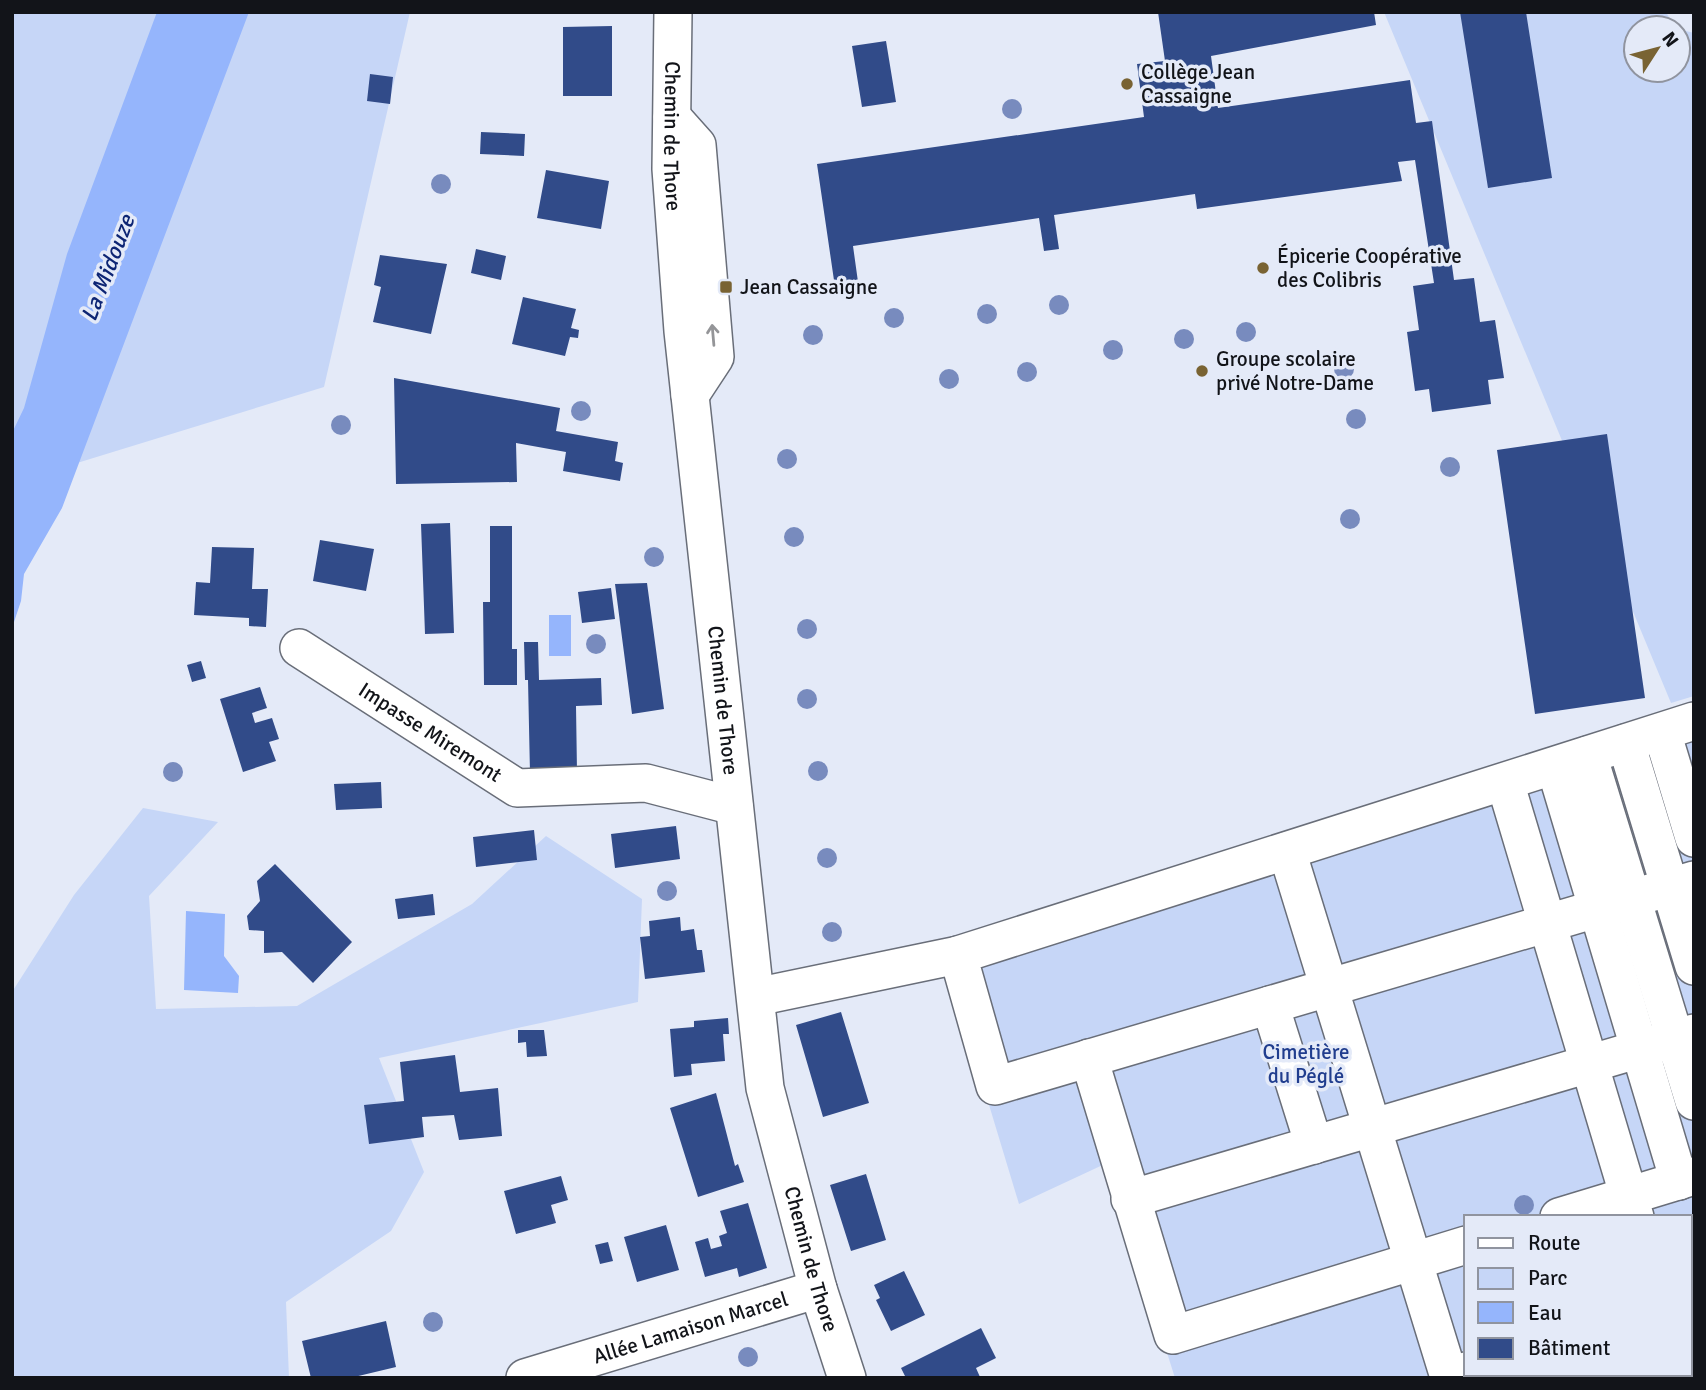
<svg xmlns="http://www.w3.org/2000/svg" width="1706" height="1390" font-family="Signika,sans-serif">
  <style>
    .green { fill: #c6d6f7; fill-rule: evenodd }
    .water { fill: #95b5fc }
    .building { fill: #314b89 }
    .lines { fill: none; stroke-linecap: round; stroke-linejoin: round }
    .minor-casing { stroke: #696e79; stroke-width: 40 }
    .minor { stroke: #fff; stroke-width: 37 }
    .tree { fill: #788bbe }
    .oneway { stroke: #949598 }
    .poi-dot { fill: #796333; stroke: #e4eaf8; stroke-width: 2.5 }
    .labels { text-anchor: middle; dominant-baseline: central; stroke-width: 7; stroke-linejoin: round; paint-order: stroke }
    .poi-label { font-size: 21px; fill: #121419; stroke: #e4eaf8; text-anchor: start }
    .street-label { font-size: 21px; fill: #121419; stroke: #e4eaf8 }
    .park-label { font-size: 21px; fill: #203d8e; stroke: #e4eaf8 }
    .water-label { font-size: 23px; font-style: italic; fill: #0d2574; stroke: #e4eaf8 }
  </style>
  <rect width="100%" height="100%" fill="#e4eaf8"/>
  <path class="green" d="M 12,12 L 410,12 L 324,387 L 12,483 Z
    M 1384,12 L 1666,12 L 1675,28 L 1636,28 L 1636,70 L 1678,70 L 1678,29 L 1694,33 L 1694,696 L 1671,703 Z
    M 1694,711 L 1694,1378 L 1175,1378 L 1107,1163 L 1019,1204 L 941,946 ZM 1466,1217 L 1690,1217 L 1690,1374 L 1466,1374 Z
    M 143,808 L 218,822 L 149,896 L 156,1009 L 297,1006 L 472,904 L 546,836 L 642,899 L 638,1002 L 379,1058 L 424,1172 L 391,1231 L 286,1302 L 289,1378 L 12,1378 L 12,992 L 74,895 Z"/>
  <path class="water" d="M 157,12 L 249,12 L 62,508 L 24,574 L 21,601 L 12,628 L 12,433 L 24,408 L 67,254 Z
    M 549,615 L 571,615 L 571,656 L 549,656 Z
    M 186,911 L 225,914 L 224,956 L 239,976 L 238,993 L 184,990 Z"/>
  <path class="building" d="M 1158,12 L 1374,12 L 1376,25 L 1211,56 L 1218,108 L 1410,80 L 1416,123 L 1432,121 L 1454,280 L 1474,278 L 1480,322 L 1495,320 L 1504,378 L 1488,380 L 1491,404 L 1432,412 L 1429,389 L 1415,391 L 1407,332 L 1419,330 L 1413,286 L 1434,283 L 1415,160 L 1398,162 L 1402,181 L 1197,209 L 1195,194 L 1054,215 L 1059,249 L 1044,251 L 1039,218 L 853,246 L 859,289 L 836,294 L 817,164 L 1144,117 L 1137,64 L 1165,61 Z
    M 1460,12 L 1526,12 L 1552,178 L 1488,188 Z
    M 612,26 L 612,96 L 563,96 L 563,27 Z
    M 886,41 L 896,102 L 862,107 L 852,46 Z
    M 370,74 L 393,77 L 390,104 L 367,101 Z
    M 481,132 L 525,134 L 524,156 L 480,154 Z
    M 546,170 L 609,181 L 601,229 L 537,218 Z
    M 476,249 L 506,256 L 501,280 L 471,273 Z
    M 380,255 L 447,264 L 431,334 L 373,322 L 381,287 L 374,285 Z
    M 523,297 L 576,309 L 571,328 L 579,330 L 578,338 L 570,337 L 565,356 L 512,344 Z
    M 394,378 L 560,408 L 556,431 L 618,442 L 615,461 L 623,463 L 620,481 L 563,471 L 566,452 L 516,443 L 517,482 L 396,484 Z
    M 1607,434 L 1645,698 L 1535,714 L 1497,450 Z
    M 450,523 L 454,633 L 425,634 L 421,524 Z
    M 490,526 L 512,526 L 512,649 L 517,649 L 517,685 L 484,685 L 483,602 L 490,602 Z
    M 320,540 L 374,549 L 366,591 L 313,581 Z
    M 212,547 L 254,548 L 252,589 L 268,589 L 266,627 L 249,626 L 249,618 L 194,615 L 196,582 L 210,583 Z
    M 647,583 L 664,709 L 632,714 L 615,584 Z
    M 611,588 L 615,619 L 582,623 L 578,592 Z
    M 524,642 L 538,642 L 539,680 L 601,678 L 602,705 L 576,706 L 577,772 L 530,773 L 528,680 L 525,680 Z
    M 201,661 L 206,678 L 192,682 L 187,665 Z
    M 260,687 L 267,708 L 252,713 L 255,723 L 272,718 L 279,739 L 269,742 L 276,761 L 243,772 L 220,699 Z
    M 381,782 L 382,808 L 336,810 L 334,784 Z
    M 676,826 L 680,859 L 615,868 L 611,834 Z
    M 534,830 L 537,860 L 476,867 L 473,837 Z
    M 275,864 L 352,942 L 313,983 L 282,952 L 264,953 L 264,931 L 249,930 L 247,916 L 260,901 L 257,881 Z
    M 433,894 L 435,915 L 398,919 L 395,899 Z
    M 680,917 L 681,931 L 694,929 L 697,950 L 702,950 L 705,972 L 645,979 L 640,937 L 650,936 L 649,921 Z
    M 841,1012 L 869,1103 L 823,1117 L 796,1025 Z
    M 728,1018 L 729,1034 L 723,1034 L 725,1061 L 691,1064 L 692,1075 L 674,1077 L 670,1029 L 694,1027 L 694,1021 Z
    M 518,1030 L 544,1030 L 547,1056 L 527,1057 L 526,1042 L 518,1043 Z
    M 455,1055 L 460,1092 L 498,1088 L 502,1136 L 459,1140 L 454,1115 L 422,1117 L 424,1137 L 369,1144 L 364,1105 L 404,1101 L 400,1062 Z
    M 716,1093 L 735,1166 L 738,1164 L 744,1182 L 698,1197 L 670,1108 Z
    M 866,1174 L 886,1240 L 851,1251 L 830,1185 Z
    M 561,1176 L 568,1200 L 551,1205 L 556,1223 L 516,1234 L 504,1191 Z
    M 748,1203 L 767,1268 L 739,1277 L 737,1268 L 705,1277 L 695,1242 L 708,1238 L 711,1249 L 722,1246 L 719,1236 L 727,1233 L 720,1211 Z
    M 666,1225 L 679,1270 L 637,1282 L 624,1237 Z
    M 608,1242 L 613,1261 L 600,1264 L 595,1245 Z
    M 904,1271 L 925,1315 L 891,1331 L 876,1300 L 880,1298 L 874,1285 Z
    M 386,1321 L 396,1367 L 350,1378 L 311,1378 L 302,1341 Z
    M 981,1328 L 996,1358 L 976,1368 L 980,1377 L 906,1378 L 901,1368 Z"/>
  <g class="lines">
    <g class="minor-casing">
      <g id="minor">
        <path id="s1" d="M 673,12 L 671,169 L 683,331 L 765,1088 L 818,1289 L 847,1378"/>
        <path d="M 672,117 L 697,145 L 715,357 L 690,395"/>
        <path id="s2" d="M 299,648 L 517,788 L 646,783 L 734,806"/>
        <path d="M 1694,721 L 958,955 L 995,1086 L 1694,880"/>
        <path d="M 1662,732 L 1694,838"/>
        <path d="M 1626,743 L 1694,966"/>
        <path d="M 1588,755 L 1694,1101"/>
        <path d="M 1555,766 L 1679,1181"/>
        <path d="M 1505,782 L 1635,1217"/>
        <path d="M 1287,851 L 1449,1377 L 1466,1371"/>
        <path d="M 756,997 L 958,955"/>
        <path d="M 1270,1005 L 1314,1145"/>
        <path d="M 1089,1058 L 1173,1335 L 1466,1245"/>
        <path d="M 1130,1199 L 1694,1033"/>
        <path d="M 1559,1217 L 1694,1176"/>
        <path id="s3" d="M 525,1378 L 818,1289"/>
      </g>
    </g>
    <use href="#minor" class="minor"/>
  </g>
  <g class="tree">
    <circle cx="1012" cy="109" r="10"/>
    <circle cx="441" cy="184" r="10"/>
    <circle cx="1059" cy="305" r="10"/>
    <circle cx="987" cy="314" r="10"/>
    <circle cx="894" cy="318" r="10"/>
    <circle cx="1246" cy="332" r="10"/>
    <circle cx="813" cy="335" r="10"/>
    <circle cx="1184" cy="339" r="10"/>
    <circle cx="1113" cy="350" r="10"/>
    <circle cx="1344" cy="369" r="10"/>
    <circle cx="1027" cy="372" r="10"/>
    <circle cx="949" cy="379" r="10"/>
    <circle cx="581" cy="411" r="10"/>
    <circle cx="1356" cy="419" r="10"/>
    <circle cx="341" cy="425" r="10"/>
    <circle cx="787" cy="459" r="10"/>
    <circle cx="1450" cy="467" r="10"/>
    <circle cx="1350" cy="519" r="10"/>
    <circle cx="794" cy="537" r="10"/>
    <circle cx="654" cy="557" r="10"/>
    <circle cx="807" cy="629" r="10"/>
    <circle cx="596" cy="644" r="10"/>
    <circle cx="807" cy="699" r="10"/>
    <circle cx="818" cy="771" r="10"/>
    <circle cx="173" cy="772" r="10"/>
    <circle cx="827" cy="858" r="10"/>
    <circle cx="667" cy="891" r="10"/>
    <circle cx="832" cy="932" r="10"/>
    <circle cx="1524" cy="1205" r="10"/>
    <circle cx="433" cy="1322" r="10"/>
    <circle cx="748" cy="1357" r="10"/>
  </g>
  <defs><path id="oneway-shaft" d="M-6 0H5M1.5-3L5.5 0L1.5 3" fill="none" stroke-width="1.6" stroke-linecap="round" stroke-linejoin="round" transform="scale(1.75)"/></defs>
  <use class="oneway" href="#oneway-shaft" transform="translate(713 335) rotate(-95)"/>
  <g class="poi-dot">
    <circle cx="1127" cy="84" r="7"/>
    <circle cx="1263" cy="268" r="7"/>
    <rect x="719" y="280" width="14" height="14" rx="3.5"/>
    <circle cx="1202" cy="371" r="7"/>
  </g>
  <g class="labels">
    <g class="poi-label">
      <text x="1141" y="72">Collège Jean<tspan x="1141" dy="24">Cassaigne</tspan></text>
      <text x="1277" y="256">Épicerie Coopérative<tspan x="1277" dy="24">des Colibris</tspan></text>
      <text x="740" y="287">Jean Cassaigne</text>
      <text x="1216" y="359">Groupe scolaire<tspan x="1216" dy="24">privé Notre-Dame</tspan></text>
    </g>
    <g class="street-label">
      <text stroke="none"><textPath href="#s1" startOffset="124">Chemin de Thore</textPath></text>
      <text stroke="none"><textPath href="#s1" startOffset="691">Chemin de Thore</textPath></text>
      <text stroke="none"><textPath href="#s2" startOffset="156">Impasse Miremont</textPath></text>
      <text stroke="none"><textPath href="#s1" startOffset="1258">Chemin de Thore</textPath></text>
      <text stroke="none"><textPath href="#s3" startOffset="173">Allée Lamaison Marcel</textPath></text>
    </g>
    <g class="park-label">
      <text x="1306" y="1052">Cimetière<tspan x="1306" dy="24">du Péglé</tspan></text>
    </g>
    <g class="water-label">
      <text transform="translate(108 268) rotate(-69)">La Midouze</text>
    </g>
  </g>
  <rect width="1706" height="1390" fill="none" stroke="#121419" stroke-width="28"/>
  <rect x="1464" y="1215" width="228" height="161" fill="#e4eaf8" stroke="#90949f" stroke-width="2"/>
  <rect x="1478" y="1238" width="35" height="10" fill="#ffffff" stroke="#90949f" stroke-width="2"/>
  <text x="1528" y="1250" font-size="21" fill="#121419">Route</text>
  <rect x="1478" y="1268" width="35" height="21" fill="#c6d6f7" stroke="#90949f" stroke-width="2"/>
  <text x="1528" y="1285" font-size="21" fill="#121419">Parc</text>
  <rect x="1478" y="1302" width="35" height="21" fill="#95b5fc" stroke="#90949f" stroke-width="2"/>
  <text x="1528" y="1320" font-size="21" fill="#121419">Eau</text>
  <rect x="1478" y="1338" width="35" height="21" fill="#314b89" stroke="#90949f" stroke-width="2"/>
  <text x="1528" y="1355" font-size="21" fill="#121419">Bâtiment</text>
  <g transform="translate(1657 49) rotate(54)"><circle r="33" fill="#e4eaf8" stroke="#90949f" stroke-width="2"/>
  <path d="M0-5L12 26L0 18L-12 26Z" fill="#796333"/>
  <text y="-10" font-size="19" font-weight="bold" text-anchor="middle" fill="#121419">N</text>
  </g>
</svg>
